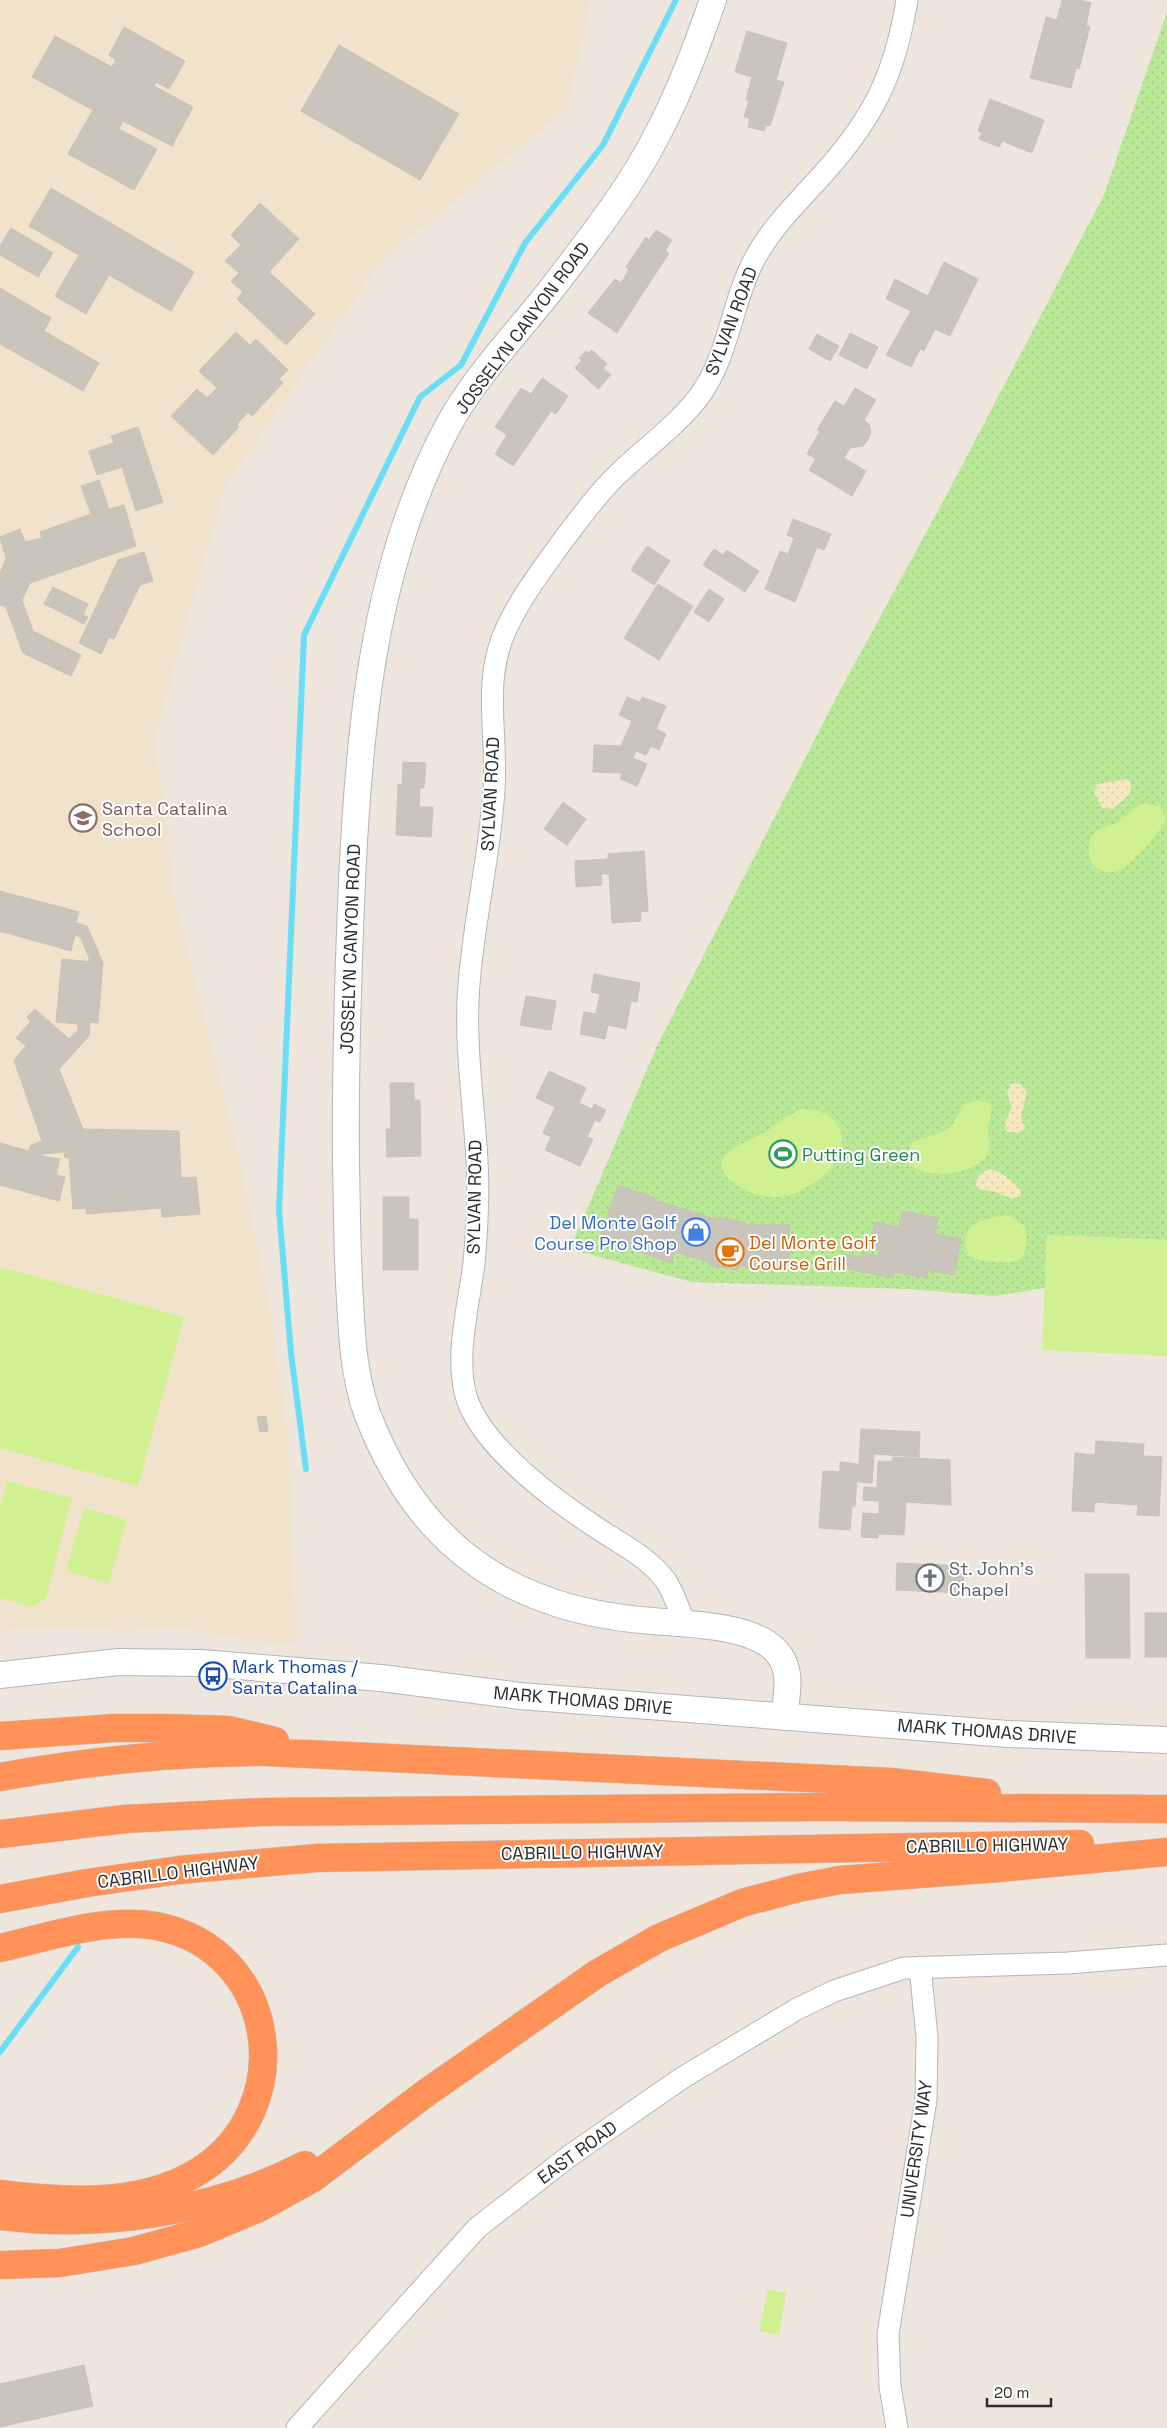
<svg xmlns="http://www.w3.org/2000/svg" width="1167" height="2428" font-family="'Space Grotesk',sans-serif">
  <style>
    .education { fill: #f1e2cc }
    .grass { fill: url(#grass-dots) }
    .sand { fill: url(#sand-dots) }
    .pitch { fill: #d0f091 }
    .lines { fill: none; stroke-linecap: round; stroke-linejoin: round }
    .stream { stroke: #6addf7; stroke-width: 6 }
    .building { fill: #c9c4bc; stroke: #cac1b6 }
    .minor-casing { stroke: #b1b5c0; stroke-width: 23 }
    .tertiary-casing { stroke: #b1b5c0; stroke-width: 28 }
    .motorway-casing { stroke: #c8c8c8; stroke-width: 29 }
    .minor { stroke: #fff; stroke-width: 21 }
    .tertiary { stroke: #fff; stroke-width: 26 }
    .motorway { stroke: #ff9258; stroke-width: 28 }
    .labels { text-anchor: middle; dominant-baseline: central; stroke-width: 4; stroke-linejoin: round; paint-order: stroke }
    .street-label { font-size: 18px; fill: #2c2c2c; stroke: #fff }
    .education-label { font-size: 18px; fill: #785e54; stroke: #fff; text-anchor: start }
    .leisure-label { font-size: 18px; fill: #27864d; stroke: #fff; text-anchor: start }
    .shop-label { font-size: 18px; fill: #366cbe; stroke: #fff; text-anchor: end }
    .food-label { font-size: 18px; fill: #c56008; stroke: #fff; text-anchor: start }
    .worship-label { font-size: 18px; fill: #5b616d; stroke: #fff; text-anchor: start }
    .transit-label { font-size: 18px; fill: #164399; stroke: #fff; text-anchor: start }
  </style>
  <defs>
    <pattern id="grass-dots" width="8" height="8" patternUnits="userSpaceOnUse" patternTransform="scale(1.25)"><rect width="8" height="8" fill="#b9e896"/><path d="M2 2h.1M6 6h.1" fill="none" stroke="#9fc781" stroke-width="1.8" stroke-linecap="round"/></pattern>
    <pattern id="sand-dots" width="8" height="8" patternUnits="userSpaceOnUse" patternTransform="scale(1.25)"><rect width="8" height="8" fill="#f5e8bf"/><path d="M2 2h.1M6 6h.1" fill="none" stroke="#d2c7a4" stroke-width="1.8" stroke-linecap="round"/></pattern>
  </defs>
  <rect width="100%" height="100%" fill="#eee6dd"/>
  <path class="education" d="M 0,0 L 591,0 L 567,109 L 382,260 L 225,486 L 155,737 L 175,900 L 234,1134 L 270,1308 L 288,1438 L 296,1642 L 271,1643 L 175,1627 L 123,1631 L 69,1627 L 0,1631 Z"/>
  <path class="grass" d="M 1167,12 L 1167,1240 L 1047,1235 L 1045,1288 L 995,1296 L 907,1289 L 692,1282 L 570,1249 L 657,1046 L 836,698 L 946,496 L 1104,195 Z"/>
  <path class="sand" d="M 1127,779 L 1131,783 C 1132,798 1121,800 1113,809 L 1102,808 L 1094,792 L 1097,784 Z
    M 1012,1083 L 1020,1084 L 1027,1092 L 1021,1116 L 1025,1128 L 1018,1133 L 1008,1132 L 1005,1129 L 1006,1119 L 1012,1107 L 1007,1093 Z
    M 990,1169 C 1002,1172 1015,1182 1021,1192 L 1019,1197 L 1011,1198 L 996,1192 L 978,1189 L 976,1186 L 977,1177 L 984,1171 Z"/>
  <path class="pitch" d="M 1146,803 L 1160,807 L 1166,817 C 1165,828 1131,866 1120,870 C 1112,874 1101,872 1094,866 C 1086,855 1086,836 1100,829 C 1105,826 1112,826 1118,822 C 1128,815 1134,806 1146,803 Z
    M 978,1100 L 991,1104 C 993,1113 989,1119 988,1127 C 987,1137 992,1148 986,1157 C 974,1176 912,1182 906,1157 L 912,1142 L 945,1131 L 952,1125 L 964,1105 Z
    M 801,1109 C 815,1109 826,1111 835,1122 C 861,1154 810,1194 780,1197 C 763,1198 748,1193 734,1183 C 696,1156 754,1140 769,1130 C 780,1122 789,1114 801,1109 Z
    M 1001,1216 L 1013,1217 L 1025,1227 C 1030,1254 1024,1265 996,1262 C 986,1261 978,1260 969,1256 C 956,1229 979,1219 1001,1216 Z
    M 1047,1235 L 1167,1240 L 1167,1356 L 1042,1350 Z
    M 0,1267 L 184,1317 L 138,1486 L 0,1448 Z
    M 7,1481 L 72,1498 L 46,1598 L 32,1607 L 0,1598 L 0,1508 Z
    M 84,1508 L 127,1520 L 109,1583 L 66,1571 Z
    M 768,2289 L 786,2293 L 779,2335 L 759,2331 Z"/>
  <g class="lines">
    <path class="stream" d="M 306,1469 L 291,1353 L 279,1210 L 304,635 L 420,397 L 461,365 L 525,243 L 603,145 L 676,0
      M 0,2052 L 78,1947"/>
  </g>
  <path class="building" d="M 1062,0 L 1079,0 L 1091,3 L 1086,25 L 1090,27 L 1079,69 L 1076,68 L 1071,88 L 1030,78 L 1046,17 L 1057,20 Z
    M 124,27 L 185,61 L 169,89 L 156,82 L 154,86 L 193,107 L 172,146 L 123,121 L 119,129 L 157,149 L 134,190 L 68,154 L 93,110 L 32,77 L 55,36 L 112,67 L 116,60 L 109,55 Z
    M 747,31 L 787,43 L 776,80 L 784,82 L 770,126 L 766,125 L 764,131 L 748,127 L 750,119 L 744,117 L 749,101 L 746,100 L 752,77 L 735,72 Z
    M 339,45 L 459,114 L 420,180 L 301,111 Z
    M 990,99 L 1044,120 L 1032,153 L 1002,141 L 999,147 L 979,139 L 982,132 L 978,131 Z
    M 51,188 L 194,272 L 171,311 L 109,275 L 86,314 L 55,296 L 79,255 L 29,226 Z
    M 260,203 L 299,239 L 269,272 L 315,314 L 286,345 L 237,299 L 243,292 L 231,281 L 239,273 L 225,261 L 241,245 L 231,235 Z
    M 11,228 L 53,253 L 38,277 L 0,255 L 0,246 Z
    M 656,230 L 672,240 L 665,251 L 669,253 L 617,333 L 588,313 L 615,279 L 621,283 L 629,270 L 626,267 L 646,237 L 649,240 Z
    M 944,262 L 978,279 L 950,336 L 935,329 L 924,351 L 920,349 L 911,367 L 886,355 L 911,311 L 886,299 L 895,279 L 928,296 Z
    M 0,288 L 51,318 L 44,331 L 99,363 L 83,391 L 0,344 Z
    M 236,332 L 250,345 L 256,339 L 288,370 L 279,379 L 283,383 L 252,416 L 248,412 L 237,424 L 239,427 L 213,455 L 171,416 L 197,389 L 207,398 L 217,388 L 199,371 Z
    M 850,333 L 878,347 L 867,369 L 839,355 Z
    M 817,334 L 839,346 L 830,361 L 809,349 Z
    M 592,350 L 607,364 L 603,368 L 611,375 L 598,389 L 575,368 L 582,360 L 579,358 L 586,351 L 588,353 Z
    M 542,378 L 568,396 L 556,414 L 551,411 L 513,466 L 495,454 L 507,435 L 495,427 L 521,388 L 531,394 Z
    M 855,388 L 876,400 L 864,420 L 869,424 L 871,432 L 868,440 L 863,446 L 850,448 L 844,458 L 866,471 L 852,496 L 809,470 L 816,459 L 807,454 L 820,431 L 817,430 L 835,401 L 844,406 Z
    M 138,427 L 163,502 L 136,511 L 122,467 L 97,475 L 89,451 L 114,443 L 111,436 Z
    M 99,480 L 109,509 L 124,505 L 136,546 L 30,583 L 22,600 L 33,631 L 81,655 L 71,676 L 23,653 L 6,607 L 0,605 L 0,573 L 6,559 L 0,537 L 20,529 L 25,542 L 42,538 L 40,532 L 91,514 L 81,486 Z
    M 793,519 L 831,534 L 824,550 L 817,547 L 795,602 L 765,589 L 780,551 L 788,554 L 794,538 L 787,535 Z
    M 647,546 L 670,561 L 654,585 L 631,570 Z
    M 714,549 L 723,555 L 727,550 L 759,571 L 745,592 L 703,565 Z
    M 144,552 L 153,581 L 140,585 L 114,639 L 109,637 L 101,654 L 79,643 L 118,560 Z
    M 658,584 L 693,606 L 659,660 L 624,638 Z
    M 53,587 L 88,604 L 83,615 L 88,617 L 84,624 L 44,604 Z
    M 709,589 L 724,599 L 709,622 L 694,612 Z
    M 627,697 L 640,702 L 642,697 L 666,706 L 656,729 L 666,734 L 659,750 L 651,746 L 646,755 L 636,751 L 633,758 L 647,764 L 637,786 L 620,779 L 622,773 L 593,772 L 594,745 L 621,746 L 632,721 L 619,715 Z
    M 403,762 L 426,763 L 424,788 L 420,788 L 419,807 L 433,807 L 431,837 L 396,835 L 398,784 L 402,785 Z
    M 563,802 L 586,819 L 567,845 L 544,829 Z
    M 644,851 L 648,911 L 640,912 L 641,921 L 612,923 L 609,874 L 601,874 L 602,885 L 576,887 L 575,861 L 608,859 L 608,854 Z
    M 0,891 L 79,912 L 76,923 L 87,926 L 103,963 L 89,962 L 89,957 L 80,937 L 75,935 L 71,951 L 0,931 Z
    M 62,959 L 103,963 L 98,1023 L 90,1022 L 89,1036 L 59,1069 L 83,1129 L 179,1131 L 181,1178 L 196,1177 L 200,1214 L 162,1217 L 161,1208 L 87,1214 L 86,1208 L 73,1209 L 69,1157 L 65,1158 L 64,1152 L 42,1154 L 42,1156 L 60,1159 L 56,1175 L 65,1177 L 59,1201 L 0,1185 L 0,1143 L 29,1151 L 31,1145 L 42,1141 L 14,1060 L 26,1046 L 16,1038 L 31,1021 L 27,1017 L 35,1009 L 69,1039 L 78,1030 L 78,1024 L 56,1022 Z
    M 594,974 L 640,983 L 637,1002 L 631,1001 L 626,1029 L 608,1025 L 605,1039 L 580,1034 L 584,1012 L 596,1014 L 600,994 L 591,992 Z
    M 526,996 L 556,1001 L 551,1030 L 520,1025 Z
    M 549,1071 L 586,1088 L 579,1103 L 592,1109 L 594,1104 L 606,1110 L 600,1122 L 595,1120 L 587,1137 L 593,1139 L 580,1166 L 545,1150 L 551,1137 L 543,1133 L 555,1107 L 536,1098 Z
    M 390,1083 L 414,1083 L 414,1100 L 420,1100 L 421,1156 L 387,1157 L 386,1129 L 391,1129 Z
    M 618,1185 L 655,1198 L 654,1200 L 716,1219 L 716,1217 L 744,1222 L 744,1224 L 790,1225 L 789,1267 L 737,1266 L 737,1270 L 708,1265 L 709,1262 L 675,1252 L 671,1263 L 600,1238 Z
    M 383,1197 L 409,1197 L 409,1219 L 418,1219 L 418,1270 L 383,1270 Z
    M 902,1211 L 938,1218 L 935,1234 L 961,1239 L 954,1275 L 928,1270 L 926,1278 L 894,1272 L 893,1278 L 844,1268 L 846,1254 L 862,1258 L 863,1253 L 878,1256 L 880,1250 L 870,1248 L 875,1222 L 899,1227 Z
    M 266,1416 L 268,1431 L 260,1432 L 257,1417 Z
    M 861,1429 L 920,1432 L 919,1457 L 874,1454 L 872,1483 L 858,1482 Z
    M 1096,1441 L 1144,1444 L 1143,1456 L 1162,1457 L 1159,1516 L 1137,1515 L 1138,1505 L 1095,1502 L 1094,1512 L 1072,1511 L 1075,1453 L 1095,1455 Z
    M 893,1457 L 950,1460 L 951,1505 L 906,1502 L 904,1535 L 878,1534 L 878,1538 L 861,1537 L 863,1513 L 879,1514 L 879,1501 L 863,1500 L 864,1487 L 877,1488 L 878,1461 L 892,1462 Z
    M 840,1462 L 858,1464 L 855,1506 L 852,1506 L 850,1530 L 819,1528 L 823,1471 L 840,1472 Z
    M 897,1563 L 964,1566 L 963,1593 L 896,1590 Z
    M 1085,1574 L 1129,1574 L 1130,1658 L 1086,1658 Z
    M 1145,1613 L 1167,1613 L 1167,1657 L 1145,1657 Z
    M 84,2365 L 93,2406 L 0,2427 L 0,2384 Z"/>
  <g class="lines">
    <g class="minor-casing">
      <path id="minor" d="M 685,1624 C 679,1610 674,1593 666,1581 C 649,1558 623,1545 600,1530 C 557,1502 487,1451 468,1402 C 453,1361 469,1305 474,1263 C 477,1230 479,1194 477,1161 C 474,1103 464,1042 469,984 C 474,919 490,855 494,790 C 498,733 481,678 508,625 C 523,594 544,567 564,539 C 581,517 597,494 617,475 C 644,449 675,427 698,398 C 729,357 731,304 754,260 C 772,226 799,201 824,173 C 874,117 895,74 907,0
        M 297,2428 L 477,2228 L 568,2157 L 682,2078 L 797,2009 L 834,1991 L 904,1968 L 1068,1963 L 1167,1955
        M 897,2428 L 890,2386 L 888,2334 L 926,2100 L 927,2037 L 920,1967"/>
    </g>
    <g class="tertiary-casing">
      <path id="tertiary" d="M 713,0 C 697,46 680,92 657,135 C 630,188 592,236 557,282 C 521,329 478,372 449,424 C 374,562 359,727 352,881 C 348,975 345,1070 346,1164 C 347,1209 347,1255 350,1300 C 352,1339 354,1376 367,1413 C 418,1547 512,1611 652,1621 C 687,1624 747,1625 773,1648 C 794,1667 787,1692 784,1717
        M 0,1675 L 118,1662 L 202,1663 L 381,1678 L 520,1696 L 1008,1734 L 1167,1740"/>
    </g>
    <g class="motorway-casing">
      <path id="motorway" d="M 0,1736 L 115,1728 L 166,1728 L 229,1730 L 275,1741
        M 0,1777 C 88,1761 176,1752 266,1752 L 891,1782 L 987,1793
        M 0,1834 L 125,1819 L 263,1812 L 823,1807 L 1167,1809
        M 0,1899 L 87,1883 L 179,1870 L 317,1858 L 1080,1844
        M 0,1948 C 49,1937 105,1917 156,1926 C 279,1949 301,2110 196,2173 C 140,2207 62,2202 0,2194
        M 0,2216 C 102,2229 214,2212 305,2165
        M 0,2265 L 60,2263 L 134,2251 L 199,2233 L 259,2208 L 313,2178 L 426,2093 L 598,1973 L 659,1938 L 742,1903 L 798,1888 L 840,1880 L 999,1868 L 1167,1852"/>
    </g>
    <use href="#minor" class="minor"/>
    <use href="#tertiary" class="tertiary"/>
    <use href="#motorway" class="motorway"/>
  </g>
  <defs>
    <g id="school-ring" transform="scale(1.4375)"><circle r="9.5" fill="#fff" stroke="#8d6e63" stroke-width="1.5"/><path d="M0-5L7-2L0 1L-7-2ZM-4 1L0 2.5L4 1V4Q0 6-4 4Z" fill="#8d6e63"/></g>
    <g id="stadium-ring" transform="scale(1.4375)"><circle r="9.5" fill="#fff" stroke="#2e9e5b" stroke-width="1.5"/><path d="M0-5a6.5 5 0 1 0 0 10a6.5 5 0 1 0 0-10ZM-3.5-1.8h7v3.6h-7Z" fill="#2e9e5b"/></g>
    <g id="shop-ring" transform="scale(1.4375)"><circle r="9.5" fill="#fff" stroke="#3f7fe0" stroke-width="1.5"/><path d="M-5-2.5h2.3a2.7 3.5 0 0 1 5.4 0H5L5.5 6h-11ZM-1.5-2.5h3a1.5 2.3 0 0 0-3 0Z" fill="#3f7fe0"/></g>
    <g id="cafe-ring" transform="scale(1.4375)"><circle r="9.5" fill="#fff" stroke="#e8710a" stroke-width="1.5"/><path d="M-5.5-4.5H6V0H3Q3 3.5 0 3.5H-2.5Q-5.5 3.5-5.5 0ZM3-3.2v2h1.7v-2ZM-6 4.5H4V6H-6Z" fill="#e8710a"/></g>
    <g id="church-ring" transform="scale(1.4375)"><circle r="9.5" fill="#fff" stroke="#6b7280" stroke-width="1.5"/><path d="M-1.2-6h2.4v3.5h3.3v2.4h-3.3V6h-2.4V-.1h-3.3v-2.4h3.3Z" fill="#6b7280"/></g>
    <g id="bus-ring" transform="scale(1.4375)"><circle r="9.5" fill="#fff" stroke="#1a4fb4" stroke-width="1.5"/><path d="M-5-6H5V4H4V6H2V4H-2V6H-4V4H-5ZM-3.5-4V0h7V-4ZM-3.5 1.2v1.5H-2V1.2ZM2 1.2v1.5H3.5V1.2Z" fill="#1a4fb4"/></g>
  </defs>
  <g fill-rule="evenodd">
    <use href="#school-ring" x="83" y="818"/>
    <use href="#stadium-ring" x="783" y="1154"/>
    <use href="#shop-ring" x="696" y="1232"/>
    <use href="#cafe-ring" x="730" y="1252"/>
    <use href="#church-ring" x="930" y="1578"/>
    <use href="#bus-ring" x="213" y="1676"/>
  </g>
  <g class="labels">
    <g class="street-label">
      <text transform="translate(731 321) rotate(-69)">SYLVAN ROAD</text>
      <text transform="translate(522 328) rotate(-53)">JOSSELYN CANYON ROAD</text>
      <text transform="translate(490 794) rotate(-87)">SYLVAN ROAD</text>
      <text transform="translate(350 949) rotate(-88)">JOSSELYN CANYON ROAD</text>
      <text transform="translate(474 1197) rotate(-89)">SYLVAN ROAD</text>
      <text transform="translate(583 1700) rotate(5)">MARK THOMAS DRIVE</text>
      <text transform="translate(987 1731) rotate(4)">MARK THOMAS DRIVE</text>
      <text transform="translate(987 1845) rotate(-1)">CABRILLO HIGHWAY</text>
      <text transform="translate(582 1852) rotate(-1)">CABRILLO HIGHWAY</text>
      <text transform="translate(178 1872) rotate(-7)">CABRILLO HIGHWAY</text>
      <text transform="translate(916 2149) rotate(-82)">UNIVERSITY WAY</text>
      <text transform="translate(577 2152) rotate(-36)">EAST ROAD</text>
    </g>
    <g class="education-label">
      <text x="102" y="808">Santa Catalina<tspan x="102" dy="21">School</tspan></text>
    </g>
    <g class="leisure-label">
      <text x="802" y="1154">Putting Green</text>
    </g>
    <g class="shop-label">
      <text x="677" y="1222">Del Monte Golf<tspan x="677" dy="21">Course Pro Shop</tspan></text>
    </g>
    <g class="food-label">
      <text x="749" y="1242">Del Monte Golf<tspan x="749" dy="21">Course Grill</tspan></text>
    </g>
    <g class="worship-label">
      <text x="949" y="1568">St. John's<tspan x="949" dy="21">Chapel</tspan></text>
    </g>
    <g class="transit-label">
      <text x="232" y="1666">Mark Thomas /<tspan x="232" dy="21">Santa Catalina</tspan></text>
    </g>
  </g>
  <path d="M987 2398v8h64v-8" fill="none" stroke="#2c2c2c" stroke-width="2.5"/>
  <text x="994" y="2398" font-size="15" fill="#2c2c2c" stroke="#ffffff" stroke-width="4" paint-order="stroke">20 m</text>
</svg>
